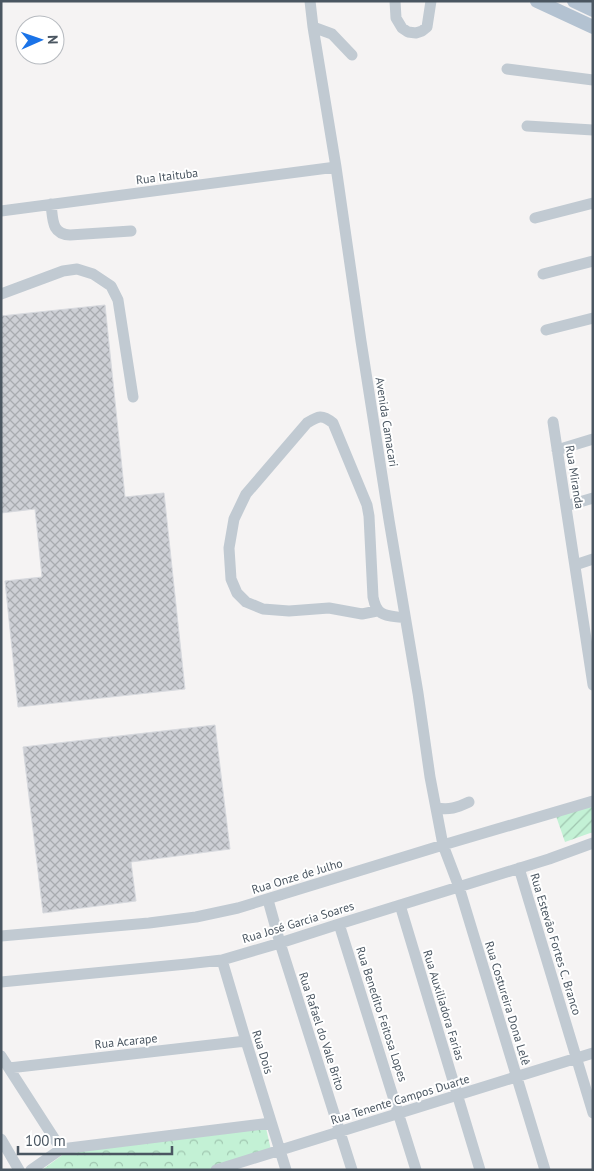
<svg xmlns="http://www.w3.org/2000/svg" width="594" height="1171" font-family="'PT Sans',sans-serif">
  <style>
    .forest { fill: url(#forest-crowns) }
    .garden { fill: url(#garden-furrows) }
    .building { fill: url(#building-cross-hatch); stroke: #d7d9de }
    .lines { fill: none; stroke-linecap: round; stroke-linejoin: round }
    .minor { stroke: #c1cad2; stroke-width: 11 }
    .major { stroke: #b3c2d1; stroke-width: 14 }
    .labels { text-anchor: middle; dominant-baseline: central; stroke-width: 4; stroke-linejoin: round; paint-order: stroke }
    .street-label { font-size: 12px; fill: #4a5661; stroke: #fff }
  </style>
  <defs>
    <pattern id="forest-crowns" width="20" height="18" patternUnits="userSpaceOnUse" patternTransform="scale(1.25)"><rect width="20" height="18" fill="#c3f1d5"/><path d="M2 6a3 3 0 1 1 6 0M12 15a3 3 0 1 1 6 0" fill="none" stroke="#a0c6b0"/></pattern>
    <pattern id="garden-furrows" width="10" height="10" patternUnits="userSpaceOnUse" patternTransform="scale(1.25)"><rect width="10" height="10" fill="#c3f1d5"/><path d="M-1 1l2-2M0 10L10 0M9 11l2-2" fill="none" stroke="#a0c6b0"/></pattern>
    <pattern id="building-cross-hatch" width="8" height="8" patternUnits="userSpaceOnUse" patternTransform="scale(1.25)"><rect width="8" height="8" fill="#cdcfd5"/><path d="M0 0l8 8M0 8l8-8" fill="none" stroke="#a8abb0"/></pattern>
  </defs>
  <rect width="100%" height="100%" fill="#f5f3f3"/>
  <path class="forest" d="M 266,1128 L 271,1150 L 206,1170 L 42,1170 L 65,1153 Z"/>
  <path class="garden" d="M 593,806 L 593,832 L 565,842 L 556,816 Z"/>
  <path class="building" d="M 105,305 L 125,497 L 164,493 L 185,689 L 18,707 L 5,581 L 42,577 L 35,509 L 1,513 L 1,316 Z
    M 215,725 L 230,849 L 131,862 L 136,901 L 43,913 L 23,747 Z"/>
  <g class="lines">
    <path class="minor" d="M 310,1 L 313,27 L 336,167 L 361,341 L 389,520 L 418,693 L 430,777 L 443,845 L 459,887 L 545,1170
      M 395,1 L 396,18 L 402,28 L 408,32 L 416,33 L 422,31 L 427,27 L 431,1
      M 313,27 L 332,34 L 352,55
      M 507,69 L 593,80
      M 527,126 L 593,130
      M 51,204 C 53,219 51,234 70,235 L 131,231
      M 1,211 L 336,167
      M 535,218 L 593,203
      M 543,274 L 593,261
      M 1,294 L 63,271 L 77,269 L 93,274 L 111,286 L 118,300 L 133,397
      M 546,330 L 593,318
      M 553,422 L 593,685
      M 557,450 L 593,439
      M 566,506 L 593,498
      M 575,565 L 593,559
      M 377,611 L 362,614 L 329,608 L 289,611 L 263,609 L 246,602 L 237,593 L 231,579 L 229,548 L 234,519 L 246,494 L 307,423 C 318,416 322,414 333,423 L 367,505 L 369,516 L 373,597 C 377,618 387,615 405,618
      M 436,808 C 450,810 456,808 469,802
      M 519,868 L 593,1113
      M 268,900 L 280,943 L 352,1170
      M 400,905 L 480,1170
      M 339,924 L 416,1170
      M 1,936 L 149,923 L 196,917 L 238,908 L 443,845 L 593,801
      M 222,960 L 246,1041 L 286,1170
      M 1,982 L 187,964 L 222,960 L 280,943 L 339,924 L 549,859 L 593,843
      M 1,1056 L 61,1149
      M 9,1068 L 246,1041
      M 1,1139 L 19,1170
      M 31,1170 L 61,1149 L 271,1123
      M 216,1170 L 593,1053"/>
    <path class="major" d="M 537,1 L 593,27
      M 574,1 L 593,10"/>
  </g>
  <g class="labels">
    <g class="street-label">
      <text transform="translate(167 176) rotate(-7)">Rua Itaituba</text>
      <text transform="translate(387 422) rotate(81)">Avenida Camacari</text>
      <text transform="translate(575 477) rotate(81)">Rua Miranda</text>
      <text transform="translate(297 876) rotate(-17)">Rua Onze de Julho</text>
      <text transform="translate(298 922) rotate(-17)">Rua José Garcia Soares</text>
      <text transform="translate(556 944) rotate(73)">Rua Estevão Fortes C. Branco</text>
      <text transform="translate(508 1003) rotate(73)">Rua Costureira Dona Lelê</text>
      <text transform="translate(444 1005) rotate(73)">Rua Auxiliadora Farias</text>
      <text transform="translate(382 1014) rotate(72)">Rua Benedito Feitosa Lopes</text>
      <text transform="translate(322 1031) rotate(72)">Rua Rafael do Vale Brito</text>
      <text transform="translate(126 1041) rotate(-6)">Rua Acarape</text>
      <text transform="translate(263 1052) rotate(73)">Rua Dois</text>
      <text transform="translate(400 1099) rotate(-17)">Rua Tenente Campos Duarte</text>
    </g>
  </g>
  <rect width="594" height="1171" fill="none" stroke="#4a5661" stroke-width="5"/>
  <g transform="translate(40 40) rotate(88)"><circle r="24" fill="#ffffff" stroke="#b7bbc0"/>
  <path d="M0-4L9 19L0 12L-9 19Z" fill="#1a73e8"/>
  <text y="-8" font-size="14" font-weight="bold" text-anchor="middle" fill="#4a5661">N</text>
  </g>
  <path d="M18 1146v8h154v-8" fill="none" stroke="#4a5661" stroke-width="2.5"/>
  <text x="25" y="1146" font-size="15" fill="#4a5661" stroke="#ffffff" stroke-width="4" paint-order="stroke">100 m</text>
</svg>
